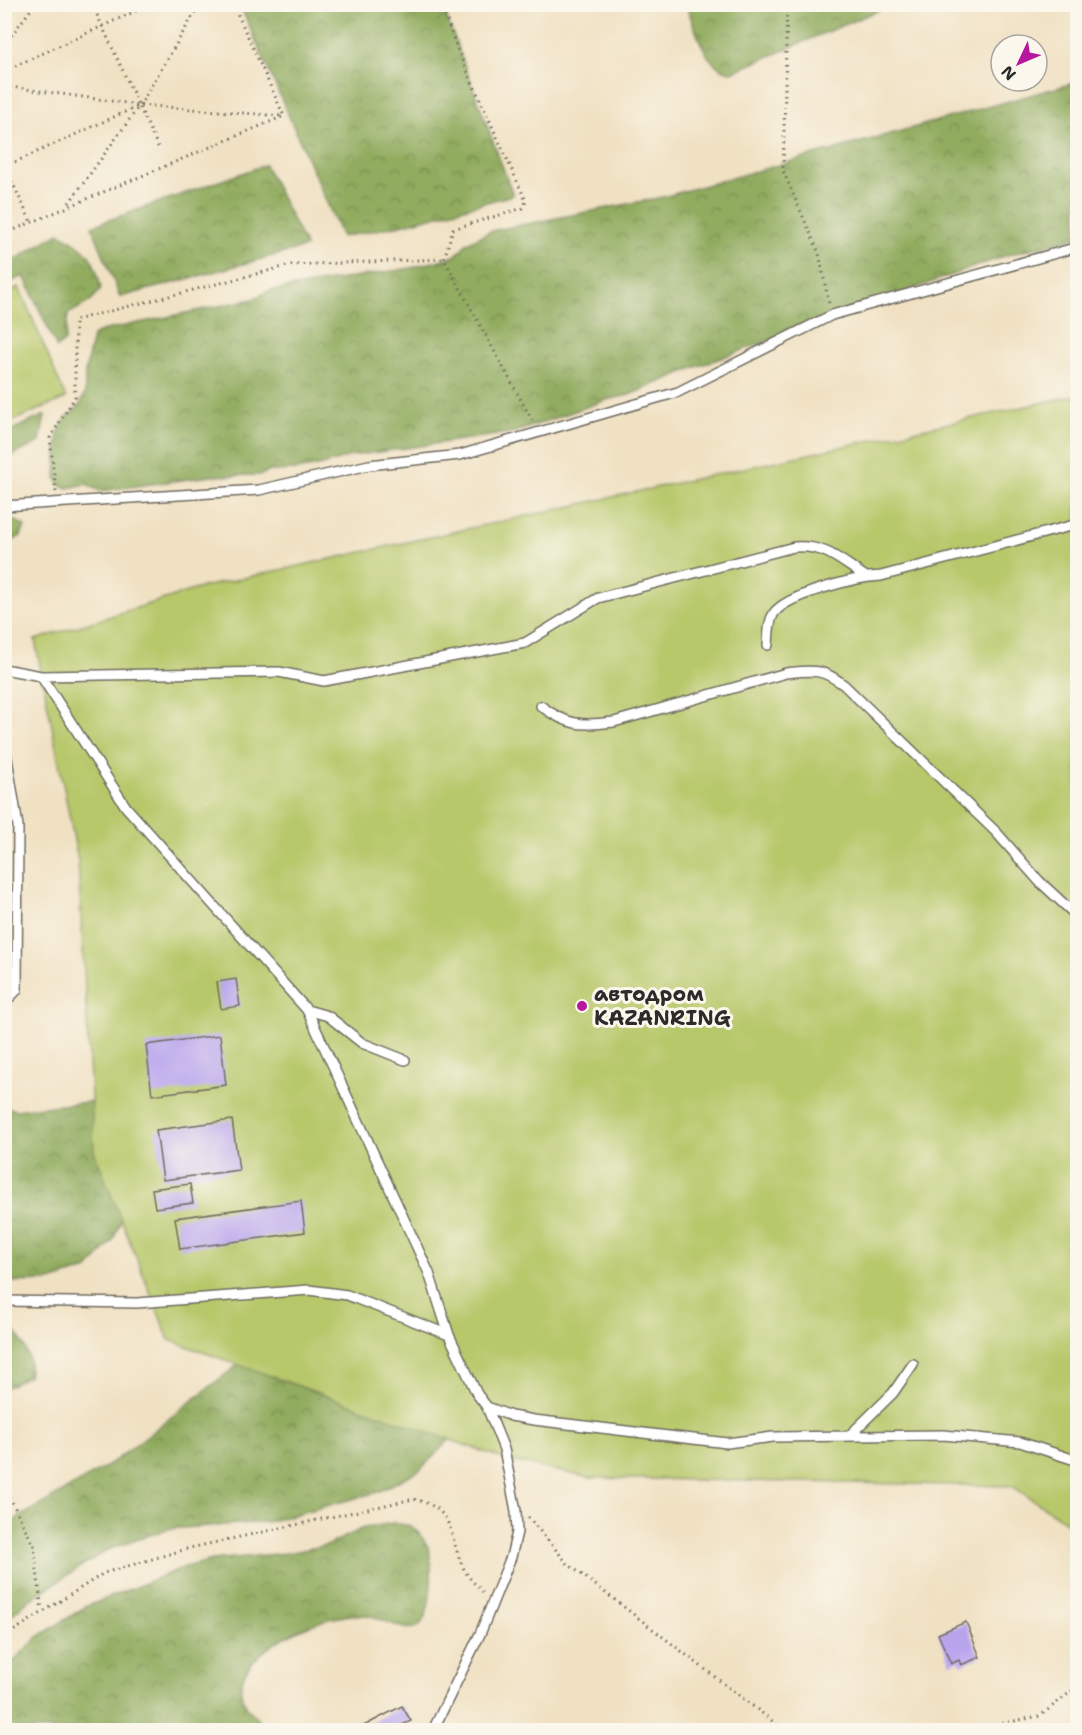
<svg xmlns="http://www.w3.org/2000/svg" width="1082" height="1735" font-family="'Shantell Sans',sans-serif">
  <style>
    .forest { fill: url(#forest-crowns); stroke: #5e6c45; stroke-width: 1.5 }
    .garden { fill: #b7c86b; stroke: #717a4b; stroke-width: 1.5 }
    .building { fill: #b8a4ed }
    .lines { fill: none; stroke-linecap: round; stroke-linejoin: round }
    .lane-casing { stroke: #706b60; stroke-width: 12 }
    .path { stroke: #706b60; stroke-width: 3; stroke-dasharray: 1.5 4.5; stroke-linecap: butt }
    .lane { stroke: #fff; stroke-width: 9 }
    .poi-dot { fill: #b5179e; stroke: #fbf7ec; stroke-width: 2 }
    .labels { text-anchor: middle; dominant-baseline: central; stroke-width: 6; stroke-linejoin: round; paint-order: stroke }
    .poi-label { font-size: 21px; font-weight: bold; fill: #2b2b2b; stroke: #fbf7ec; text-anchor: start }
  </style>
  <defs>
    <pattern id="forest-crowns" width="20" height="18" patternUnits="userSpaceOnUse" patternTransform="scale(1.5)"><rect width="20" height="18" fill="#91ac5f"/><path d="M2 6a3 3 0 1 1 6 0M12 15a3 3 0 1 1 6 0" fill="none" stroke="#778c4f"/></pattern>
  </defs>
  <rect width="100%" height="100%" fill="#fbf7ec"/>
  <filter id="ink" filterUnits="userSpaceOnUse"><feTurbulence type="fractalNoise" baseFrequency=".0167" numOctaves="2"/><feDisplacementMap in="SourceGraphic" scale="12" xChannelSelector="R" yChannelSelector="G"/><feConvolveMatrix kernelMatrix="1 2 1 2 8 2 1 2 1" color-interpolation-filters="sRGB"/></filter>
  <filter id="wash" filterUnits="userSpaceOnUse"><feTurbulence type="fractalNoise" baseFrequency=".008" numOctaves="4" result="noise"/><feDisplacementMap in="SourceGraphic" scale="24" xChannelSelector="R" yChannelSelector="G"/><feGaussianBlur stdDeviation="1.35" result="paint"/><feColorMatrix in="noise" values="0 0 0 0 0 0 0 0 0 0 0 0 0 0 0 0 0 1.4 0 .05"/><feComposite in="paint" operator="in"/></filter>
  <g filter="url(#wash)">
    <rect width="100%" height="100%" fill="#f0e1c3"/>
    <path class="forest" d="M 240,5 L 442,5 L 513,195 L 401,225 L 342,237 Z
      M 686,5 L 891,5 L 732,72 C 704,69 696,28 686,5 Z
      M 1077,82 L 1077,237 L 1007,255 L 693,368 L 629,395 L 606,400 L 516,432 L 351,456 L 322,465 L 297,470 L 270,471 L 260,475 L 211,476 L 100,491 L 86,484 L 68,488 L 60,485 L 56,477 L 58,433 L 66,418 L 80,405 L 85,392 L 85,372 L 93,336 L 101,331 L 253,299 L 269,291 L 411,268 L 455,256 L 467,243 L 491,231 L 663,197 Z
      M 265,165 L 306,247 L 120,297 L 92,226 Z
      M 59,233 C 87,248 95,257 101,289 L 91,301 L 68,314 L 65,341 L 57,348 L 24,276 L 5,284 L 4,256 L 18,258 Z
      M 45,415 L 40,442 L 5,459 L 5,433 Z
      M 5,519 L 16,521 L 25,526 L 21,536 L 5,545 Z
      M 89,1102 L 115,1109 L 128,1203 L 113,1240 L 88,1269 L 50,1281 L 5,1282 L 4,1107 L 16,1110 Z
      M 4,1321 C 19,1332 34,1357 28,1376 L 5,1388 Z
      M 248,1357 L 450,1439 L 420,1470 L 378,1492 L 267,1522 L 167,1529 L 105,1551 L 26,1602 L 5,1621 L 4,1522 L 8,1524 L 112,1463 Z
      M 393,1523 L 411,1526 C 418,1531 424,1539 428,1547 C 434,1562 433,1624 414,1628 C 398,1631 381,1616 365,1615 C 329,1611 247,1645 241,1685 C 238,1704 258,1719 269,1730 L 5,1730 L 5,1670 L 38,1637 L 85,1607 L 185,1567 L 213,1560 L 287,1553 L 328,1545 L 364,1528 Z"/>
    <path class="garden" d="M 19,287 L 66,398 L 5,424 L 5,294 Z
      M 1077,395 L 1077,1529 L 1012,1486 L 590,1478 L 507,1460 L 169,1340 L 94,1151 L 78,860 L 35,640 L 203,587 Z"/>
    <g id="blocks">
      <path class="building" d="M 236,979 L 240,1006 L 221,1009 L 217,982 Z
        M 220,1035 L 226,1085 L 152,1095 L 146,1045 Z
        M 232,1120 L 239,1170 L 163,1180 L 156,1130 Z
        M 190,1184 L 193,1203 L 155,1208 L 152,1189 Z
        M 301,1201 L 305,1232 L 180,1249 L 175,1218 Z
        M 966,1622 L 980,1657 L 961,1665 L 959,1660 L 951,1664 L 938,1634 Z
        M 402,1706 L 411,1721 L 392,1730 L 356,1730 Z"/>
    </g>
  </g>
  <g filter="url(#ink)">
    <use href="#blocks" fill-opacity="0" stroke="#706b60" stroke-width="1.5"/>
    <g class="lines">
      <g class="lane-casing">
        <path id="lane" d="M 4,506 L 259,490 L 369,465 L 460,455 L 678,392 L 832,315 L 1078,247
          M 768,645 C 769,634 768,622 774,613 C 788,594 858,577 881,576 L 1078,524
          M 4,669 L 41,676 L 126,807 L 307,1010 L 429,1273 L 449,1335 L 477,1394 L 487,1407 L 504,1449 L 516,1511 L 517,1532 L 511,1557 L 480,1634 L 435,1726
          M 41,676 L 279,672 L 324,681 L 525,643 L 598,598 L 794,547 C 825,544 841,561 866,577
          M 541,706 C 568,726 581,726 614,722 L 786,673 C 813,670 822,668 844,685 L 996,832 L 1039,881 L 1078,917
          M 4,740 L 18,826 L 17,990 L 4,1003
          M 307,1010 L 328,1016 L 362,1043 L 405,1060
          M 4,1301 L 137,1303 L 309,1290 L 347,1295 L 449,1335
          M 487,1407 L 511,1416 L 534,1420 L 727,1443 L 773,1437 L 943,1435 L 1020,1442 L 1078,1461
          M 850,1435 L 893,1393 L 913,1364"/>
      </g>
      <path class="path" d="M 92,4 L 159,149
        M 441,4 L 458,51 L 526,201 L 523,208 L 453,229 L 444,259
        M 787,4 L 783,171 L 819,253 L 829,304
        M 4,45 L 35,4
        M 4,71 L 151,4
        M 4,86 L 140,105 L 282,116
        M 4,165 L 31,222
        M 4,167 L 138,106
        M 69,203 L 140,105 L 200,4
        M 4,234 L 284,116 L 233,4
        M 56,492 L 50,438 L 75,397 L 75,320 L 291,265 L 444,259 L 532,420
        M 4,1486 L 34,1546 L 42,1611
        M 528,1517 L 568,1564 L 784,1730
        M 4,1637 L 104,1573 L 190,1548 L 413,1499 C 456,1508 448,1535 463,1567 C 468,1578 476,1585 484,1593
        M 967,1730 L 1040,1716 L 1078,1686"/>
      <use href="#lane" class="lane"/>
    </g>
  </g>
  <circle class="poi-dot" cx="582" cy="1006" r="6"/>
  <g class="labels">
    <g class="poi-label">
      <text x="594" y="994">автодром<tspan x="594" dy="24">KAZANRING</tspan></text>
    </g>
  </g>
  <rect width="1082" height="1735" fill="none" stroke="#fbf7ec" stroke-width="24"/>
  <g transform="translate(1019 63) rotate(226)"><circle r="28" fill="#fbf7ec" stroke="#a8a59f" stroke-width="1.5"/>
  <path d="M0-4.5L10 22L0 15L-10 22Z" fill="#b5179e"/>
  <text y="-9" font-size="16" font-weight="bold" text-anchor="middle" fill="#2b2b2b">N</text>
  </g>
</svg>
